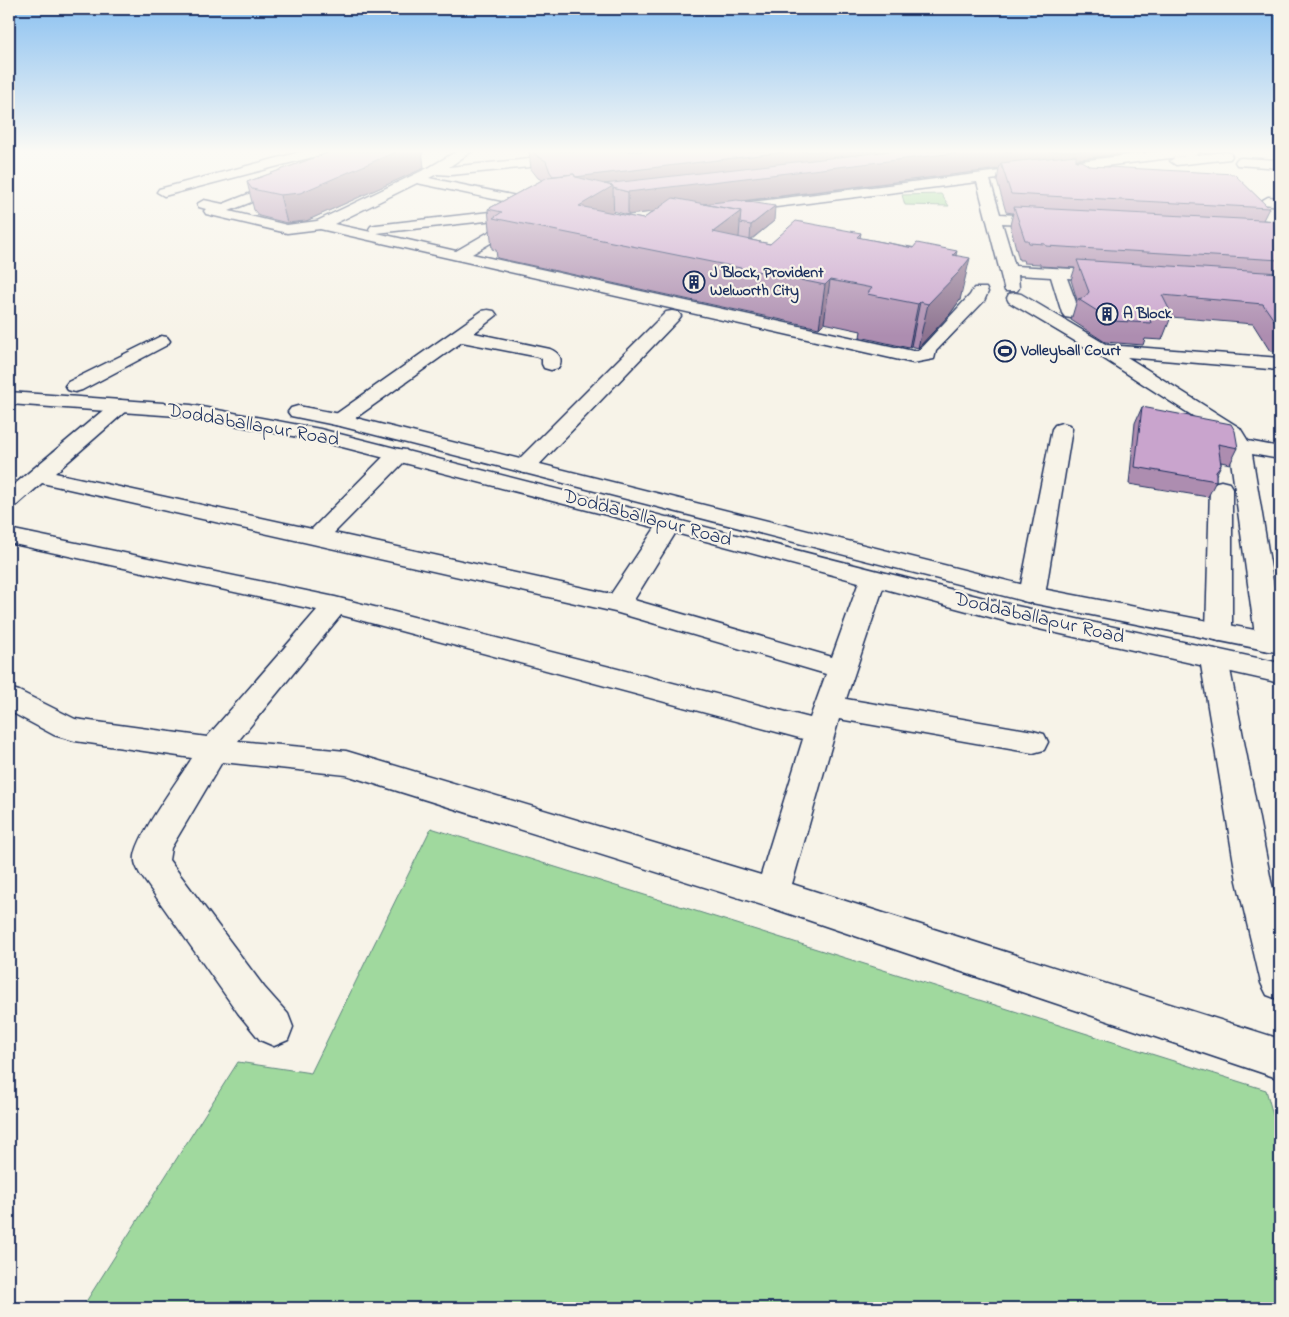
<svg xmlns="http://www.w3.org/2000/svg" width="1289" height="1317" font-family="'Indie Flower',sans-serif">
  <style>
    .green { fill: #a0d99e; stroke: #5e847e }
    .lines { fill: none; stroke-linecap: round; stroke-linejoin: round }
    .minor-casing { stroke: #1b2f5e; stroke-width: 3 }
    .major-casing { stroke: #1b2f5e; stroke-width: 3 }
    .minor { fill: #f7f3e8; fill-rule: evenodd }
    .major { fill: #f7f3e8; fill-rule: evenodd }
    .wall { fill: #ad8db0; stroke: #1b2f5e; fill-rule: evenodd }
    .shaded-wall { fill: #8d7390; stroke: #1b2f5e }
    .building { fill: #c9a4cd; stroke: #1b2f5e }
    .labels { text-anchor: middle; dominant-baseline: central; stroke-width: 4.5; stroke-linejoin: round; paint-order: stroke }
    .far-poi-label { font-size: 16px; font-weight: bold; fill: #1b2f5e; stroke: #f7f3e8; text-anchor: start }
    .street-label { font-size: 20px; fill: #1b2f5e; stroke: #f7f3e8 }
  </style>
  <rect width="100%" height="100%" fill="#f7f3e8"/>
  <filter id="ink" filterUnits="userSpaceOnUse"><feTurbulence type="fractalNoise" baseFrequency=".02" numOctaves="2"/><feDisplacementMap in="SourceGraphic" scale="10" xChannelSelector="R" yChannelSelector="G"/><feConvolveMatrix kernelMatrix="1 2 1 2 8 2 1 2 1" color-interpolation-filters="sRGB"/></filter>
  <g filter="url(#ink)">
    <path class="green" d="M 941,194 L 949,206 L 905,205 L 902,195 Z
      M 431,828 L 1266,1090 L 1280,1140 L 1280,1308 L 82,1308 L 238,1062 L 311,1073 Z"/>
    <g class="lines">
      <g class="minor-casing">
        <path id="minor" d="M 304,151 L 326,151 L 324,154 L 164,196 L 157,192 L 159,189 Z
          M 457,151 L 472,151 L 449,167 L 569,155 L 575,159 L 569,163 L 451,175 L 437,174 L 429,178 L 536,200 L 538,203 L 536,206 L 531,207 L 417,183 L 334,224 L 371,232 L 369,229 L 371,226 L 376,225 L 525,208 L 530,209 L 532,212 L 528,215 L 530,218 L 528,221 L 472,254 L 913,351 L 918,351 L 970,295 L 974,288 L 986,288 L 988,292 L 984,301 L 936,351 L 934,359 L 913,363 L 320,229 L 287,233 L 206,214 L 204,211 L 206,209 L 199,207 L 197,204 L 204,200 L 223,204 L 284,180 L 289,181 L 291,184 L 289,187 L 229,211 L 287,225 L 317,221 L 430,167 ZM 513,218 L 456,251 L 377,233 Z
          M 1161,151 L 1201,151 L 1195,155 L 990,180 L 1000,214 L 1050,217 L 1055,218 L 1057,221 L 1055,224 L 1050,225 L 1002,223 L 1015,266 L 1110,271 L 1116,273 L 1118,276 L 1116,279 L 1110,281 L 1067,278 L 1080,313 L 1077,317 L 1071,318 L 1065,317 L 1062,313 L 1051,277 L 1018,275 L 1019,288 L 1017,291 L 1005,291 L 977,182 L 727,213 L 720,209 L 727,205 Z
          M 1226,152 L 1230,153 L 1232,156 L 1230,159 L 1176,165 L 1170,161 L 1176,157 Z
          M 1241,158 L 1280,160 L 1280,168 L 1237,165 L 1235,162 L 1237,159 Z
          M 1268,197 L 1280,198 L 1280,206 L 1263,204 L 1261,201 Z
          M 1015,293 L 1021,294 L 1107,345 L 1280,358 L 1280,370 L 1127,357 L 1240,428 L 1248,441 L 1280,447 L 1280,459 L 1252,454 L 1280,623 L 1280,649 L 1270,651 L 1260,649 L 1256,642 L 1229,446 L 1224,436 L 1095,353 L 1009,302 L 1007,298 L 1009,294 Z
          M 488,310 L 494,311 L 497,315 L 474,333 L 550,349 C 559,353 564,359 558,368 L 551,370 L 544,368 L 542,364 L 542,359 L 539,357 L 462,342 L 347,424 L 340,426 L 333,424 L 330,420 L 333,416 L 482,311 Z
          M 672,311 L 678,312 L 681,316 L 678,320 L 533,471 L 525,473 L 517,471 L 514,466 L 517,461 L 666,312 Z
          M 161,336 L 167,337 L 170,341 L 167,345 L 82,390 L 75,392 L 68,390 L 65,386 L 68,382 Z
          M 120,400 L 127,402 L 130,406 L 127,410 L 55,473 L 312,529 L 390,450 L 398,449 L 406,450 L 409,455 L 406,460 L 334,533 L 611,594 L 661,519 L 669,517 L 677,519 L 681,524 L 634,600 L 832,657 L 860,579 L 864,573 L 873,571 L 882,573 L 886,579 L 846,699 L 1033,731 L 1044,734 L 1048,742 L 1044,750 L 1033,753 L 839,719 L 792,884 L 1280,1039 L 1280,1079 L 772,908 L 346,775 L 222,762 L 171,848 L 169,860 L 264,987 L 288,1014 L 293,1027 L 288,1040 L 274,1046 L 260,1040 L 238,1013 L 140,874 C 137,868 134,863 135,856 C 138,834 179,779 192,758 L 75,741 L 54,735 L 9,711 L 9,688 L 19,691 L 75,719 L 207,737 L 317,610 L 9,543 L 9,529 L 335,597 L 810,718 L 826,674 L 615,612 L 42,483 L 17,505 L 9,507 L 9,489 L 113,402 ZM 341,615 L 803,739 L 761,875 L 346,751 L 238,741 Z
          M 1062,423 L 1069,425 L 1072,429 L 1045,595 L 1041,601 L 1032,603 L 1023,601 L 1019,595 L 1052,429 L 1055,425 Z
          M 1221,481 L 1229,483 L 1232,488 L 1232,632 L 1228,638 L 1219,641 L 1210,638 L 1206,632 L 1210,488 L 1213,483 Z
          M 1214,649 L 1224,652 L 1228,659 L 1271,881 L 1280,915 L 1280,1000 L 1267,995 L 1261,983 L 1237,881 L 1200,659 L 1204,652 Z"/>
      </g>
      <g class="major-casing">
        <path id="major" d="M 9,392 L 191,405 L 320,429 L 1012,605 L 1280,663 L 1280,683 L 1012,623 L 661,529 L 319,441 L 191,417 L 9,404 Z
          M 298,406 L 340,414 L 1032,587 L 1280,635 L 1280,653 L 1032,603 L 517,471 L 340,426 L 291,416 L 288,412 L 291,408 Z"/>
      </g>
      <use href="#minor" class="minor"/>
      <use href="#major" class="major"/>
    </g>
    <path class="wall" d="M 333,151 L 422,151 L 424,168 L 306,221 L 287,223 L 259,216 L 254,210 L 247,182 Z
      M 529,151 L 1142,151 L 1076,160 L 1076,161 L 1090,166 L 1269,208 L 1263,220 L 1280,221 L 1280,356 L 1278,351 L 1270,351 L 1253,324 L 1171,317 L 1162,340 L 1145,339 L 1143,345 L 1105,342 L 1071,320 L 1077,300 L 1071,280 L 1075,268 L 1040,266 L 1040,264 L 1024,263 L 1023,260 L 1019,260 L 1010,225 L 1013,213 L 1006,212 L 997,181 L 999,169 L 745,201 L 774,221 L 751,240 L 770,244 L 861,233 L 860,238 L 956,255 L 960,300 L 950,314 L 918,348 L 911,346 L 909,348 L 860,337 L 861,331 L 824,323 L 819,328 L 497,258 L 496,250 L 492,249 L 488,209 L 542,180 L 538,178 L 531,169 ZM 613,211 L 628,215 L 652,212 L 643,219 L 613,213 Z
      M 1142,407 L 1238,448 L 1230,464 L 1221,462 L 1221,465 L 1216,475 L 1216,481 L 1208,497 L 1129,484 L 1135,423 Z"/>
    <path class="shaded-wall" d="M 398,151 L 422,151 L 424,168 L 306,221 L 287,223 L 280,195 Z
      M 793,151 L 1142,151 L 1002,169 L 1001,163 L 999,169 L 628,215 L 628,192 L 613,188 L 614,225 L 556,202 L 555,179 Z
      M 775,206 L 774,221 L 750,240 L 751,225 Z
      M 741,211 L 738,250 L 713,232 Z
      M 957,251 L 950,281 L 970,258 L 960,300 L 950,314 L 918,348 L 928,304 L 953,255 Z
      M 830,280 L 824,323 L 819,328 L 825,285 Z
      M 920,302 L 911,346 L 909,348 L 918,304 Z"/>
    <path class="building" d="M 333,151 L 398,151 L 300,193 L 280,195 L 252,189 L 247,182 Z
      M 533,151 L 793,151 L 575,177 L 574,174 L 553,176 L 550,172 L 546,161 L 537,156 Z
      M 891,151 L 972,151 L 628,192 L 613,188 L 613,186 L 604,184 Z
      M 1076,155 L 1076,161 L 1081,161 L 1090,166 L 1234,174 L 1269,208 L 1011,194 L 1001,163 Z
      M 574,174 L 576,177 L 613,186 L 579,206 L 643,219 L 673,198 L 741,211 L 713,232 L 770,244 L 796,221 L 861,233 L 857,237 L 913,248 L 917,243 L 957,251 L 953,255 L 970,258 L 959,272 L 928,304 L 920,302 L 918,304 L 867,294 L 872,288 L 830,280 L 825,285 L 493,218 L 502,212 L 488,209 L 548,177 Z
      M 737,200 L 775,206 L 751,225 L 740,223 L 741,211 L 703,204 Z
      M 1014,207 L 1280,221 L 1280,260 L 1046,246 L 1045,244 L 1029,243 L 1028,240 L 1025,240 Z
      M 1077,260 L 1280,273 L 1280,329 L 1263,304 L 1162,295 L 1172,315 L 1169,314 L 1171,319 L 1149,317 L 1151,323 L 1113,321 L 1078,299 L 1085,297 L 1089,292 Z
      M 1142,407 L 1231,424 L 1235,431 L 1238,448 L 1218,444 L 1221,465 L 1216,471 L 1216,481 L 1135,467 Z"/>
  </g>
  <linearGradient id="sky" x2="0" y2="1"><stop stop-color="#8bc1f1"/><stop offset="0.45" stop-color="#fbfaf5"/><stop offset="1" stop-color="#fbfaf5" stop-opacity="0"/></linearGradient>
  <rect width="1289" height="336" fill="url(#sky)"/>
  <defs>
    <g id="building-ring" transform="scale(1.125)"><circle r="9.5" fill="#f7f3e8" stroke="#1b2f5e" stroke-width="1.5"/><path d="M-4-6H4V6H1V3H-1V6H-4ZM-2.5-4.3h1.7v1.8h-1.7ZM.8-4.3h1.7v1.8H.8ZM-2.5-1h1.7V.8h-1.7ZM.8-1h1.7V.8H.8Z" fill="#1b2f5e"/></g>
    <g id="stadium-ring" transform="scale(1.125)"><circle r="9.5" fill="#f7f3e8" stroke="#1b2f5e" stroke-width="1.5"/><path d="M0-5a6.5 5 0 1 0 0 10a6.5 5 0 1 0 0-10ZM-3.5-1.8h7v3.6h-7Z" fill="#1b2f5e"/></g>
  </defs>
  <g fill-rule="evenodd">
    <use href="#building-ring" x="694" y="282"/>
    <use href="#building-ring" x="1107" y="314"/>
    <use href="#stadium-ring" x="1005" y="351"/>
  </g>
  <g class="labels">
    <g class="far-poi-label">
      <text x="710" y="273">J Block, Provident<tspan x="710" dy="18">Welworth City</tspan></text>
      <text x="1123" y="314">A Block</text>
      <text x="1021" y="351">Volleyball Court</text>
    </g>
    <g class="street-label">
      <text transform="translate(253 426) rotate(10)">Doddaballapur Road</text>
      <text transform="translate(647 519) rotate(15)">Doddaballapur Road</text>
      <text transform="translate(1039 619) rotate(13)">Doddaballapur Road</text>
    </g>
  </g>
  <rect width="1289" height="1317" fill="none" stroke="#f7f3e8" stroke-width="30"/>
  <rect x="15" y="15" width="1259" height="1287" fill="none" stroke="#1b2f5e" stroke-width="2" filter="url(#ink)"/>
</svg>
